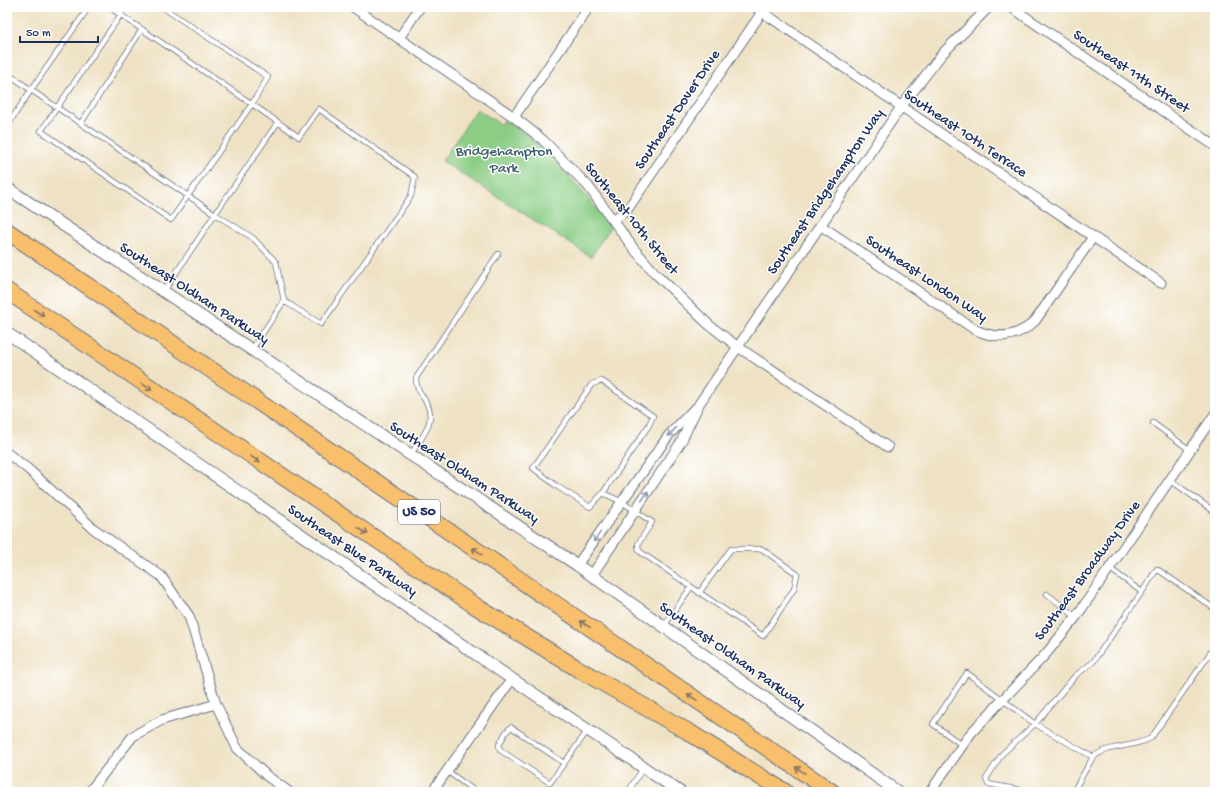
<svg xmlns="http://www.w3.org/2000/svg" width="1222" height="799" font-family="'Gochi Hand',sans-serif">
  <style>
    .green { fill: #8bcd85; stroke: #537e72 }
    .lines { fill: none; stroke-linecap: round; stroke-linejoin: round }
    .service-casing { stroke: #656e82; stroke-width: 6 }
    .minor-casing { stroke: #656e82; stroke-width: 11 }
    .tertiary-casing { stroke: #656e82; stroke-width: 13 }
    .motorway-casing { stroke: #656e82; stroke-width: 18 }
    .service { stroke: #fff; stroke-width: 4.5 }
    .minor { stroke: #fff; stroke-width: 9 }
    .tertiary { stroke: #fff; stroke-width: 11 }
    .motorway { stroke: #f8bf6c; stroke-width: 16 }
    .oneway { stroke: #7e7064 }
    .oneway2 { stroke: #8d97ae }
    .labels { text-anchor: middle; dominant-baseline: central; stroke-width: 3; stroke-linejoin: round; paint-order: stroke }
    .shield { fill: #fff; stroke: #5f6d8e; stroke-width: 1 }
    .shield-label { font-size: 14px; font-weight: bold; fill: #1b2f5e }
    .street-label { font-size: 15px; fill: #1b2f5e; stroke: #fff }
    .park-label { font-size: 15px; fill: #3d5e6a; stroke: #fff }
  </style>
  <rect width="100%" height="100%" fill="#fff"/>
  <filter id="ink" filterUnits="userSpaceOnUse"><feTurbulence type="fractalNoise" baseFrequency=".025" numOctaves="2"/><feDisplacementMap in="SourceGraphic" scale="8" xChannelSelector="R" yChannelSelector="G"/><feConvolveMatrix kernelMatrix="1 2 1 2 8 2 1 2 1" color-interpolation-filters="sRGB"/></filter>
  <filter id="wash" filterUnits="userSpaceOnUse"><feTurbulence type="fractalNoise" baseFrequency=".012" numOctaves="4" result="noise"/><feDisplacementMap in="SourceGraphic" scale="16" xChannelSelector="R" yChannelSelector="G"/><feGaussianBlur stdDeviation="0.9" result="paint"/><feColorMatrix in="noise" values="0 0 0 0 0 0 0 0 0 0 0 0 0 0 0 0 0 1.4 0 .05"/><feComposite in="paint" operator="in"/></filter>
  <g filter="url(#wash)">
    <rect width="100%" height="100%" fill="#efe2c4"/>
    <path class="green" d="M 477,109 L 501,125 L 504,120 C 549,145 578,188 611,226 L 591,257 L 442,161 Z"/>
  </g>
  <g filter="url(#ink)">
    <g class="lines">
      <g class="service-casing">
        <path id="service" d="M 109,7 L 252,104 L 268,77 L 162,7
          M 126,7 L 41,131 L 171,220 L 252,104 L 299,137 L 319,109 L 415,177 L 411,196 L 321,324 L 284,301 L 252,349
          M 7,73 L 31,90 L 89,7
          M 81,123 L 142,29
          M 7,126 L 31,90 L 215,214 L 278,122
          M 164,291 L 215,214 L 253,238 L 276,262 L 284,301
          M 1153,423 L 1190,450
          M 410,455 C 420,440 437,422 427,404 C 422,394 416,390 416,378 L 498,254
          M 1170,480 L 1215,512
          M 603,493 L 649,425 L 653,416 L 602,381 L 592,384 L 533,468 L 558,487 L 590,507 L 603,493 L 622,502 L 652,522 L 638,544 L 639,551 L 763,636 L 794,589 L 797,574 L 762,549 L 731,549 L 699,593
          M 1109,568 L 1142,592 L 1157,569 L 1215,609
          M 1047,594 L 1076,617
          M 664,626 L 691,587
          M 962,745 L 933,724 L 967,673 L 1035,724 L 1075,676 L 1093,662 L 1142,592
          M 1093,757 C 1110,744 1133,748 1151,738 L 1215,646
          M 564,763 L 511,727 L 506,732 L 499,745 L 500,750 L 550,783 L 588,730
          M 447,771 L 476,792
          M 628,792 L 643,768
          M 1033,792 L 988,784 L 986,779 L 1002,754 L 1035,724 L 1093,757 L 1073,792"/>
      </g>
      <g class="minor-casing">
        <path id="minor" d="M 353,7 L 514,117 L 543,140 L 588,186 L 634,249 L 655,273 L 708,324 L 738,347 L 888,447
          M 755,7 L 1161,283
          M 1011,7 L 1215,146
          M 399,38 L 420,7
          M 514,117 L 589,7
          M 613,220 L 627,210 L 762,12
          M 820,225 L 974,329 C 996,340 1017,338 1035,321 L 1093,237
          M 7,453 L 28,469 L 94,529 L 161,576 L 189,616 L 216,704 L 237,748 L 267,776 L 289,792
          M 577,565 L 669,435 L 694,409
          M 592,575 L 681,442 L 699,404 L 901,107 L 942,54 L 989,7
          M 89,792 L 133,736 L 162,720 L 216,704
          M 432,792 L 512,679
          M 930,792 L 971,733 L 1045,655 L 1076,617 L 1215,414"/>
      </g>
      <g class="tertiary-casing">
        <path id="tertiary" d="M 7,188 L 577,565 L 898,792
          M 7,333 L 512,679 L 680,792"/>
      </g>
      <g class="motorway-casing">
        <path id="motorway" d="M 7,231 L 832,792
          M 7,291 L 477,607 L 575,667 L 687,731 L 785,792"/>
      </g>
      <use href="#service" class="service"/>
      <use href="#minor" class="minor"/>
      <use href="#tertiary" class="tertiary"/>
      <use href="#motorway" class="motorway"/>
    </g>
    <defs><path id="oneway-shaft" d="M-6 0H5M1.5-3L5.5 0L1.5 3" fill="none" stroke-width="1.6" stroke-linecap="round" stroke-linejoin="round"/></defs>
    <g class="oneway">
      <use href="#oneway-shaft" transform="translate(39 313) rotate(34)"/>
      <use href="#oneway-shaft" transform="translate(147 387) rotate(34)"/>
      <use href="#oneway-shaft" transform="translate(255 459) rotate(34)"/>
      <use href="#oneway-shaft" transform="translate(363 531) rotate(34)"/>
      <use href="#oneway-shaft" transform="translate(477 551) rotate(-146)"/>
      <use href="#oneway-shaft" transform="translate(585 624) rotate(-146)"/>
      <use href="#oneway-shaft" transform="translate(692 697) rotate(-146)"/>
      <use href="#oneway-shaft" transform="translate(800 770) rotate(-146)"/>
    </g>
    <g class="oneway2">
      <use href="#oneway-shaft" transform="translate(672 432) rotate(133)"/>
      <use href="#oneway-shaft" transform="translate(645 496) rotate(-56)"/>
      <use href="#oneway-shaft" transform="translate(597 537) rotate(125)"/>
    </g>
  </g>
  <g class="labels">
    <rect class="shield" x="398" y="500" width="42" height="24" rx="3"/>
    <g class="shield-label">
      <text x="419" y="512">US 50</text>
    </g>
    <g class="street-label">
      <text transform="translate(1131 72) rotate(34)">Southeast 11th Street</text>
      <text transform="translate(678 110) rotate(-56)">Southeast Dover Drive</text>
      <text transform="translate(965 134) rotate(34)">Southeast 10th Terrace</text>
      <text transform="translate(826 192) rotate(-56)">Southeast Bridgehampton Way</text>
      <text transform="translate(631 219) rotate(51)">Southeast 10th Street</text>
      <text transform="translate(926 279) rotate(34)">Southeast London Way</text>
      <text transform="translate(194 294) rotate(33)">Southeast Oldham Parkway</text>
      <text transform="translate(464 473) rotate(33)">Southeast Oldham Parkway</text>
      <text transform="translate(352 551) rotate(34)">Southeast Blue Parkway</text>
      <text transform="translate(1088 571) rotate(-54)">Southeast Broadway Drive</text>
      <text transform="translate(732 656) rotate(35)">Southeast Oldham Parkway</text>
    </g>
    <g class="park-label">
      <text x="504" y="152">Bridgehampton<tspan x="504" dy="17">Park</tspan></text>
    </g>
  </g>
  <rect width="1222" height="799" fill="none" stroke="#fff" stroke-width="24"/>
  <path d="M20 36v6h78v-6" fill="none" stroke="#1b2f5e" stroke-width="2"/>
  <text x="26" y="36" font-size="12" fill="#1b2f5e" stroke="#ffffff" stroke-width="3" paint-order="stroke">50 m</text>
</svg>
